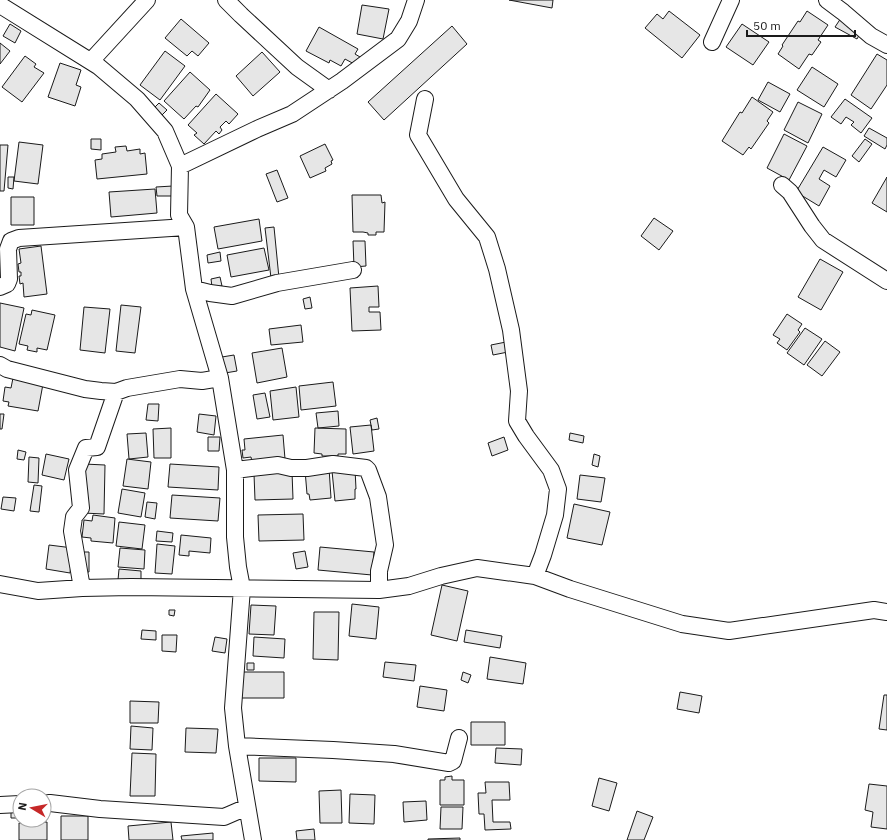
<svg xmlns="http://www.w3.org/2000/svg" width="887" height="840" font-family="'IBM Plex Sans',sans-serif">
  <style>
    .building { fill: #e6e6e6; stroke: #1a1a1a }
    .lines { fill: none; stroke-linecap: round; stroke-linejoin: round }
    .minor-casing { stroke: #1a1a1a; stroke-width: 18 }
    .minor { stroke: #fff; stroke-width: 16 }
  </style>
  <rect width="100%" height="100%" fill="#fff"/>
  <path class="building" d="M 509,0 L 553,0 L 552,8 Z
    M 362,5 L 389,9 L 383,39 L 357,34 Z
    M 669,11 L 700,35 L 682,58 L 645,28 L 657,14 L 663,19 Z
    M 807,11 L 828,25 L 818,40 L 821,42 L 812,55 L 809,54 L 799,69 L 778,54 L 783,46 L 782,45 L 798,21 L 800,22 Z
    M 841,18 L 862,30 L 857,39 L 835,27 Z
    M 181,19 L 209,43 L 198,56 L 192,51 L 187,56 L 165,38 Z
    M 10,24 L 21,31 L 15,43 L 3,36 Z
    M 742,24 L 769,42 L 753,65 L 726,47 Z
    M 452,26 L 467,44 L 384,120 L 368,102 Z
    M 319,27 L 358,49 L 355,54 L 360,57 L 356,65 L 345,59 L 341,66 L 330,60 L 329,63 L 306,51 Z
    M 0,43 L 10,51 L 0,64 Z
    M 165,51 L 185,66 L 160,100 L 140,85 Z
    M 262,52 L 280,72 L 253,96 L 236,76 Z
    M 877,54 L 887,60 L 887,85 L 871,109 L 851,95 Z
    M 25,56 L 36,64 L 34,67 L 44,73 L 22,102 L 2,87 Z
    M 60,63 L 81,70 L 76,85 L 81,87 L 75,106 L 48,97 Z
    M 812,67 L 838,84 L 824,107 L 797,90 Z
    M 190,72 L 210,90 L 198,107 L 196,106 L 184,119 L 164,101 Z
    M 768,82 L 790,94 L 780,112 L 758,100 Z
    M 216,94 L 238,114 L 229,124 L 226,121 L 220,127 L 222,130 L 219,134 L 216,131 L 204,144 L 194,135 L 197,133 L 188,125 Z
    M 752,97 L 773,112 L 767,121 L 769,123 L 751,149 L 749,147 L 743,155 L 722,141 L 740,112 L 742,113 Z
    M 845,99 L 872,118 L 861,133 L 851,125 L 854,122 L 846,117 L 841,124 L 831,117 Z
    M 798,102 L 822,114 L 808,143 L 784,130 Z
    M 159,103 L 167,110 L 162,115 L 154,108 Z
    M 869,128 L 887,138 L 887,145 L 885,149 L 864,136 Z
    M 784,134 L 807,146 L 789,180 L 767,168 Z
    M 91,139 L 101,139 L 101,150 L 91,149 Z
    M 865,139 L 872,144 L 859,162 L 852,156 Z
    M 19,142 L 43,145 L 38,184 L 14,181 Z
    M 325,144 L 333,160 L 331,161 L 332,164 L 325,168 L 326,171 L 310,178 L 300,156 Z
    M 0,145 L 8,145 L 4,191 L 0,191 Z
    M 126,146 L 127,151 L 140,149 L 140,154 L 145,153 L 147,174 L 97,179 L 95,160 L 102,159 L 102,154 L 116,152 L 115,147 Z
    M 823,147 L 846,160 L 836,177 L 824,170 L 819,179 L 830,186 L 819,206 L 796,192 Z
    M 277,170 L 288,198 L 277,202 L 266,174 Z
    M 8,177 L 14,177 L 13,189 L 8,188 Z
    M 887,177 L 887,212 L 872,203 Z
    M 173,186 L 173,196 L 157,196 L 156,187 Z
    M 155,189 L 157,213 L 111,217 L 109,192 Z
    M 352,195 L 381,195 L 382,203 L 385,202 L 384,232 L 376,232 L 376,235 L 368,235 L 368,233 L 363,232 L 353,232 Z
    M 11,197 L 34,197 L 34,225 L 11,225 Z
    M 654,218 L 673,231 L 659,250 L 641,236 Z
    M 259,219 L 262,241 L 218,249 L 214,227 Z
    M 274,227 L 279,278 L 271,278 L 265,228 Z
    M 353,241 L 365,241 L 366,266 L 354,267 Z
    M 41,246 L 47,294 L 24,297 L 23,283 L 20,284 L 19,276 L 21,276 L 21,272 L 19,272 L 18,264 L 21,263 L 19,249 Z
    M 264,248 L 269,270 L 231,277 L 227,255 Z
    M 220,252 L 221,261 L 208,263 L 207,255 Z
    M 820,259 L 843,272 L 821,310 L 798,297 Z
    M 220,277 L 222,286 L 212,287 L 211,279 Z
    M 378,286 L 379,307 L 369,307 L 369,312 L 380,312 L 381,330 L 352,331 L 350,288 Z
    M 310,297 L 312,308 L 305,309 L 303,299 Z
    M 0,303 L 24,308 L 15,351 L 0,347 Z
    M 121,305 L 141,307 L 135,353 L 116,351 Z
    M 84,307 L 110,309 L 105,353 L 80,350 Z
    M 32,310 L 55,315 L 47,350 L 37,348 L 37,352 L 27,350 L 28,346 L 19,344 L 26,314 L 31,315 Z
    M 787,314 L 802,324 L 798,330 L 800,332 L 787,350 L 777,343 L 780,339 L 773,335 Z
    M 301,325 L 303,342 L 271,345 L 269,329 Z
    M 805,328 L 822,339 L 804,365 L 787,353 Z
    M 825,341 L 840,352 L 822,376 L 807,365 Z
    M 506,342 L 508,352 L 493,355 L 491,345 Z
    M 282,348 L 287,377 L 257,383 L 252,353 Z
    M 234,355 L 237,371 L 225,373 L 222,357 Z
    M 13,378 L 43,384 L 38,411 L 8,406 L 9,402 L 3,401 L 5,387 L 11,388 Z
    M 333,382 L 336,406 L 301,410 L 299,386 Z
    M 296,387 L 299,417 L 273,420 L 270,391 Z
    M 265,393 L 270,417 L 257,419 L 253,395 Z
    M 148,404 L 159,404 L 158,421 L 146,420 Z
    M 338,411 L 339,426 L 318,428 L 316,413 Z
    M 0,414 L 4,414 L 2,429 L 0,429 Z
    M 199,414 L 216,416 L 214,435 L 197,432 Z
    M 377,418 L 379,429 L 372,430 L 370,420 Z
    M 371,425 L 374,451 L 353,454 L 350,427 Z
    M 171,428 L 171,458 L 154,458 L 153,429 Z
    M 315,428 L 346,429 L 346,454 L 338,454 L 338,456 L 322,456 L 322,454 L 314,453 Z
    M 146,433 L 148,457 L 129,459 L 127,434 Z
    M 570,433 L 584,436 L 583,443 L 569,440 Z
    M 283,435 L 285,459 L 252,462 L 251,457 L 243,458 L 242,450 L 245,450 L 244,439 Z
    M 208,437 L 220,437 L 219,451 L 208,451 Z
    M 504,437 L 508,450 L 492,456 L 488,443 Z
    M 18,450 L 26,452 L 24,460 L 17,459 Z
    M 46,454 L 69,459 L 64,480 L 42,475 Z
    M 594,454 L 600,456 L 598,467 L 592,465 Z
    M 29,457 L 39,458 L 38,483 L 28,482 Z
    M 127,459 L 151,462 L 148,489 L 123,486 Z
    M 84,464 L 105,465 L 104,514 L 83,513 Z
    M 170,464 L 219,467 L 218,490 L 168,487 Z
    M 329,468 L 331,498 L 310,500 L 309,494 L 307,494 L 305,470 Z
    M 355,469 L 356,489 L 355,489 L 355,499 L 335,501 L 332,471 Z
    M 292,472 L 293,499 L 255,500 L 254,474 Z
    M 580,475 L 605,478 L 601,502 L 577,499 Z
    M 34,485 L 42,486 L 39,512 L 30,511 Z
    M 122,489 L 145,493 L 141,517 L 118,513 Z
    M 172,495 L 220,498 L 218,521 L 170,518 Z
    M 3,497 L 16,498 L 14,511 L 1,509 Z
    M 147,502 L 157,503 L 155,519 L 145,517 Z
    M 574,504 L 610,512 L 602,545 L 567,538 Z
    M 303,514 L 304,540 L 259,541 L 258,515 Z
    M 93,515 L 115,518 L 113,543 L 91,541 L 91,538 L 82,537 L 84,520 L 92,521 Z
    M 119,522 L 145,525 L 142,549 L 116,546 Z
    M 157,531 L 173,533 L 172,542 L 156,541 Z
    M 181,535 L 211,538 L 210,553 L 189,551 L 189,556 L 179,555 Z
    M 157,544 L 175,546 L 172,574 L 155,573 Z
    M 49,545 L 73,548 L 70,573 L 46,569 Z
    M 320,547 L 374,552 L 372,575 L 318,570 Z
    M 120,548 L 145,550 L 144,569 L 118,567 Z
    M 305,551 L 308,567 L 296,569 L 293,553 Z
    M 82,552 L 89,552 L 89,572 L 83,572 Z
    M 119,569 L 141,571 L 141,581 L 118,580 Z
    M 442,585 L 468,591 L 457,641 L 431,635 Z
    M 352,604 L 379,607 L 376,639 L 349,636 Z
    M 251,605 L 276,606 L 274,635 L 249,634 Z
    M 169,610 L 175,610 L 174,616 L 169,615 Z
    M 314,612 L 339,612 L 338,660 L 313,659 Z
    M 142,630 L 156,631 L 156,640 L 141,639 Z
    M 466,630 L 502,636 L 500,648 L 464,642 Z
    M 162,635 L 177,635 L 176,652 L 162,651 Z
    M 215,637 L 227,639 L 225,653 L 212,651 Z
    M 254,637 L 285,639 L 284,658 L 253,656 Z
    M 490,657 L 526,663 L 523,684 L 487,679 Z
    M 385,662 L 416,665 L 414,681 L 383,677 Z
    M 247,663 L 254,663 L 254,670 L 247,670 Z
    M 241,672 L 284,672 L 284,698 L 241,698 Z
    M 463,672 L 471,675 L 468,683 L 461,680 Z
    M 420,686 L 447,690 L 444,711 L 417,707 Z
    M 680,692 L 702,696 L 699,713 L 677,709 Z
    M 884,695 L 887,695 L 887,730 L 879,729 Z
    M 130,701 L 159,702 L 158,723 L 130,723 Z
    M 471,722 L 505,722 L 505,745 L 471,745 Z
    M 131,726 L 153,728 L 152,750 L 130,749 Z
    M 186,728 L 218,729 L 216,753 L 185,752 Z
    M 496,748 L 522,749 L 521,765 L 495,763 Z
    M 132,753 L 156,754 L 155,796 L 130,796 Z
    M 259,758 L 296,758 L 296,782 L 259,781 Z
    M 452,776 L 452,780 L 464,780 L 464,805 L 440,805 L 440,780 L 445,780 L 445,777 Z
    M 599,778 L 617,783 L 609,811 L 592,806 Z
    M 485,782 L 509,782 L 510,800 L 492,800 L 493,822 L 510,822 L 511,829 L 485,830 L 484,814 L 479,814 L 478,793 L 486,793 Z
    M 869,784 L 887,786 L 887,829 L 871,827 L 873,812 L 865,810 Z
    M 341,790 L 342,823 L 320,823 L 319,791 Z
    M 350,794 L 375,795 L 374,824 L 349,823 Z
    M 426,801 L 427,820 L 404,822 L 403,802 Z
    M 441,807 L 463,807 L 462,829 L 440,829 Z
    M 11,809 L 20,809 L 20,818 L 11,818 Z
    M 637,811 L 653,817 L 644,840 L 627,840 Z
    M 61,816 L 88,816 L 88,840 L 61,840 Z
    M 47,822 L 47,840 L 19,840 L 19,823 Z
    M 171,822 L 173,840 L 129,840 L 128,826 Z
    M 314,829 L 315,840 L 297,840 L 296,831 Z
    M 213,833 L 213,840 L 182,840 L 181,836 Z
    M 460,838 L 460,840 L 428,840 L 428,839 Z"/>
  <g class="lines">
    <g class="minor-casing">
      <path id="minor" d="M 226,0 L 241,15 L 297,67 L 329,90
        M 827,0 L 843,12 L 871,36 L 887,45
        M 0,5 L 98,66 L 137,99 L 165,131 L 180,166 L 179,215 L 186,227 L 194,289 L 220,378 L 235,470 L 235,537 L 238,567 L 242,588 L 233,708 L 237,746 L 253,840
        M 712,42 L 731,0
        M 91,61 L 147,0
        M 425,99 L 418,135 L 456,199 L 487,237 L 497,269 L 511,330 L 519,391 L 517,421 L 526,436 L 551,470 L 558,489 L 555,515 L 543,555 L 535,576
        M 180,166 L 257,129 L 292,114 L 342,81 L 398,39 L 409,21 L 416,0
        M 782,185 L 790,192 L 812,226 L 823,240 L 887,281
        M 0,287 L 7,284 L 9,279 L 8,249 L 11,241 L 19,238 L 186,227
        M 194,289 L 210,293 L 232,296 L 277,283 L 353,270
        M 0,365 L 7,369 L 85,389 L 101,391 L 116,392 L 127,388 L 180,379 L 202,381 L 220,378
        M 235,470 L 278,465 L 291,468 L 307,468 L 333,464 L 366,468 L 368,470 L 378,497 L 385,545 L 379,571 L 379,590
        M 0,584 L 38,591 L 82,588 L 131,587 L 379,590 L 409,586 L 441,576 L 477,568 L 535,576 L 570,589 L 682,624 L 729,631 L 874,610 L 887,612
        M 82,588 L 72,531 L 74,517 L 81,508 L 77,470 L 86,448 L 97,447 L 116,392
        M 237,746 L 333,750 L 394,754 L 449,763 L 453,761 L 459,738
        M 44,804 L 50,803 L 100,809 L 224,817 L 247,807
        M 0,805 L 20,804"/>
    </g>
    <use href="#minor" class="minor"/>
  </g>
  <g transform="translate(32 808) rotate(280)"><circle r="19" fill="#ffffff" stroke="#a3a3a3"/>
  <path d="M0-3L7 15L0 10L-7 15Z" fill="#c62828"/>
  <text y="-6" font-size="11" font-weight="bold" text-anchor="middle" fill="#1a1a1a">N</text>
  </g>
  <path d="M747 30v6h108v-6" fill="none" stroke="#1a1a1a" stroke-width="2"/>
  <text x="753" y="30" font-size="12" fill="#1a1a1a" stroke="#ffffff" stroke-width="3" paint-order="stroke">50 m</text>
</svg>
